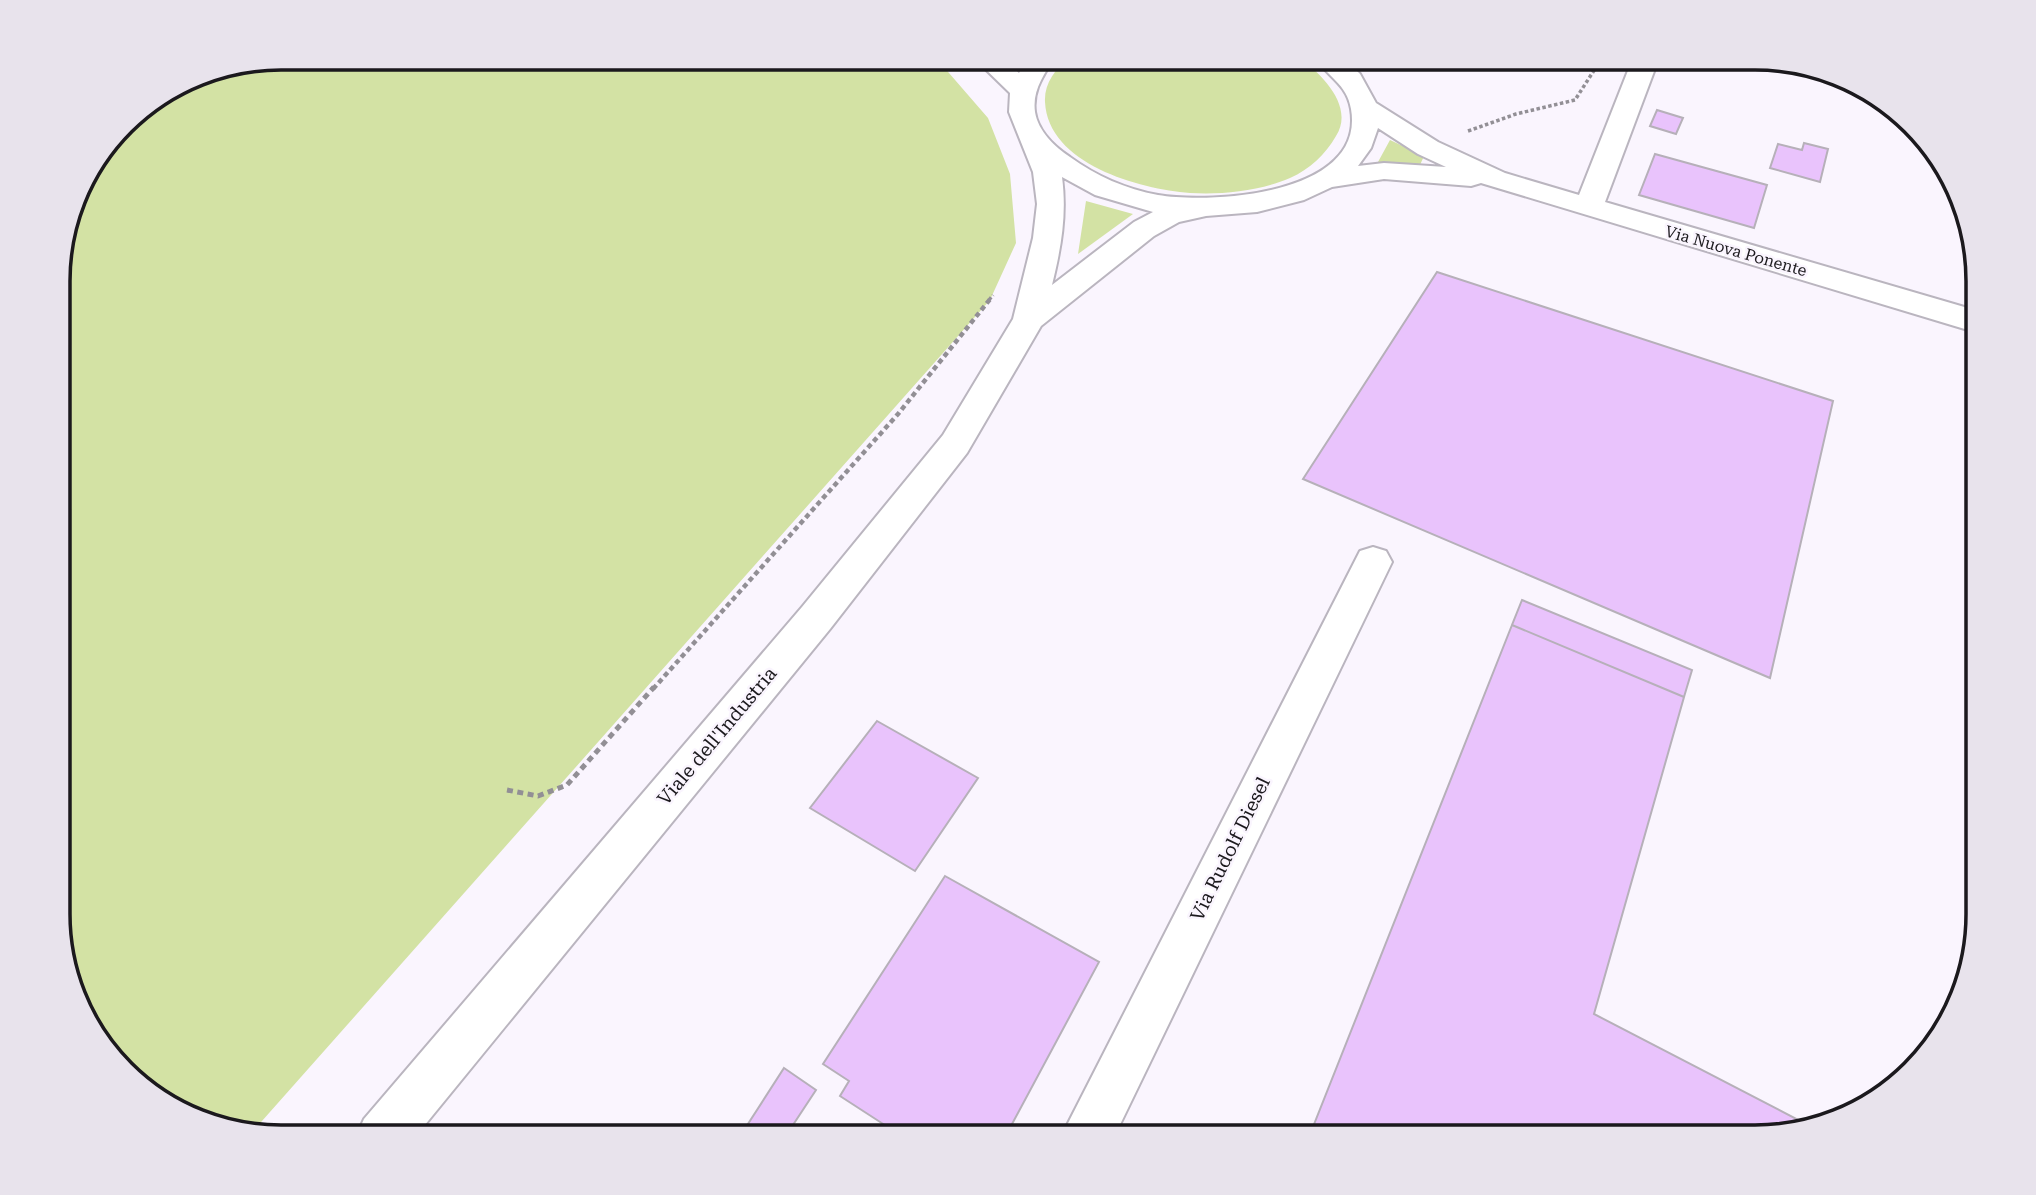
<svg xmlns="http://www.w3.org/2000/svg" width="2036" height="1195" font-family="'Roboto Serif',serif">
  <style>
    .green { fill: #d3e2a4 }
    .building { fill: #e9c3fc; stroke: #b6b0b9; stroke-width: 2 }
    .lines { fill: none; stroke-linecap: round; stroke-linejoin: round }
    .minor-casing { stroke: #bab5bf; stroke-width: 4 }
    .path-far2 { stroke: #928f95; stroke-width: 3.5; stroke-dasharray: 3.5 2.5; stroke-linecap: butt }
    .path-far1 { stroke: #928f95; stroke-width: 4.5; stroke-dasharray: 5 3.5; stroke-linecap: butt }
    .path { stroke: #928f95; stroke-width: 5; stroke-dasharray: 6 4.5; stroke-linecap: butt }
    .minor { fill: #fff; fill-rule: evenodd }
    .labels { text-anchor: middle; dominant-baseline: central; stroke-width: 5; stroke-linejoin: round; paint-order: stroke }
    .far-street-label { font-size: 16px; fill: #1b191d; stroke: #faf5fe }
    .street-label { font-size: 19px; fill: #1b191d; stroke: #faf5fe }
    .rim { fill: none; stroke: #1b191d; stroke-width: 3.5 }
  </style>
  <rect width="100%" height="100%" fill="#faf5fe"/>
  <path class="green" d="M 281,58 L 936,58 L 988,118 L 1010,174 L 1016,243 L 990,300 L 254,1130 L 169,1107 L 95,1038 L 60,943 L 60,252 L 81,182 L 134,113 L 196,75 Z
    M 1069,58 L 1300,58 C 1321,74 1355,106 1336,136 C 1325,155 1310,169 1290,178 C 1260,191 1222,195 1190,193 C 1139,189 1048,164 1045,102 C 1044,84 1055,69 1069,58 Z
    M 1390,140 L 1424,156 L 1420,165 L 1378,162 Z
    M 1086,201 L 1133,214 L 1078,254 Z"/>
  <path class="building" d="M 1657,110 L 1683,118 L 1676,134 L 1650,126 Z
    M 1804,143 L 1828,149 L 1820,182 L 1770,168 L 1778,144 L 1802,150 Z
    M 1655,154 L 1767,185 L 1754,228 L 1639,195 Z
    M 1437,272 L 1833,401 L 1770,678 L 1303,479 Z
    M 1522,600 L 1692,670 L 1684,697 L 1512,625 Z
    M 1512,625 L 1684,697 L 1594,1014 L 1808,1125 L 1769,1137 L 1309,1137 Z
    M 877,721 L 978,778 L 915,871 L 810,808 Z
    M 945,876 L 1099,962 L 1005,1137 L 891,1137 L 894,1131 L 840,1096 L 849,1081 L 823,1064 Z
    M 784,1068 L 816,1090 L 785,1137 L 760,1137 L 746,1127 Z"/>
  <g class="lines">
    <g class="minor-casing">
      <path id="minor" d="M 974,58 L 1002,58 L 1019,73 L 1028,58 L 1054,58 C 1044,75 1032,90 1035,112 C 1038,131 1055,147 1070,157 C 1096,176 1126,189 1158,195 C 1212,204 1366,195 1351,109 C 1347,84 1327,76 1315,58 L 1344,58 L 1360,74 L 1376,103 L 1438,142 L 1505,173 L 1579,195 L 1633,58 L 1659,58 L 1605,202 L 1978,311 L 1978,333 L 1481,183 L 1471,186 L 1384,179 L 1332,187 L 1304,200 L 1257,212 L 1206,216 L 1179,222 L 1154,236 L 1041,326 L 967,453 L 830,629 L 415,1137 L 356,1137 L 364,1119 L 802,607 L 943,435 L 1013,319 L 1033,238 L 1037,204 L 1033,172 L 1009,112 L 1010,93 ZM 1378,128 L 1418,154 L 1446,167 L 1384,163 L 1358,166 L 1371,148 ZM 1062,177 L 1095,195 L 1153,212 L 1134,222 L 1052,285 C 1061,248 1067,215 1062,177 Z
        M 1373,547 L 1386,551 L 1392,562 L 1114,1137 L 1061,1137 L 1360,551 Z"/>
    </g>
    <path class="path-far2" d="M 940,58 L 953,68
      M 1468,131 L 1516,114 L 1575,100 L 1602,58
      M 989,300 L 993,295"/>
    <path class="path-far1" d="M 653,689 L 898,414 L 991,298"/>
    <path class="path" d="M 507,790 L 538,796 L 567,785 L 654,687"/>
    <use href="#minor" class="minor"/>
  </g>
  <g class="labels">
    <g class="far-street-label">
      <text transform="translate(1736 251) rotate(16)">Via Nuova Ponente</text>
    </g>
    <g class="street-label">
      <text transform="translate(717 736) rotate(-50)">Viale dell'Industria</text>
      <text transform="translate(1230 849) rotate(-64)">Via Rudolf Diesel</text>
    </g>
  </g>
  <path d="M0 0H2036V1195H0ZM281 70H1755A211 211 0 0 1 1966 281V914A211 211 0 0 1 1755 1125H281A211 211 0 0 1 70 914V281A211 211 0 0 1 281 70Z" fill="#e8e3ec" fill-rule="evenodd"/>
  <path class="rim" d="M281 70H1755A211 211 0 0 1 1966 281V914A211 211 0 0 1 1755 1125H281A211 211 0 0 1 70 914V281A211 211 0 0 1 281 70Z"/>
</svg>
